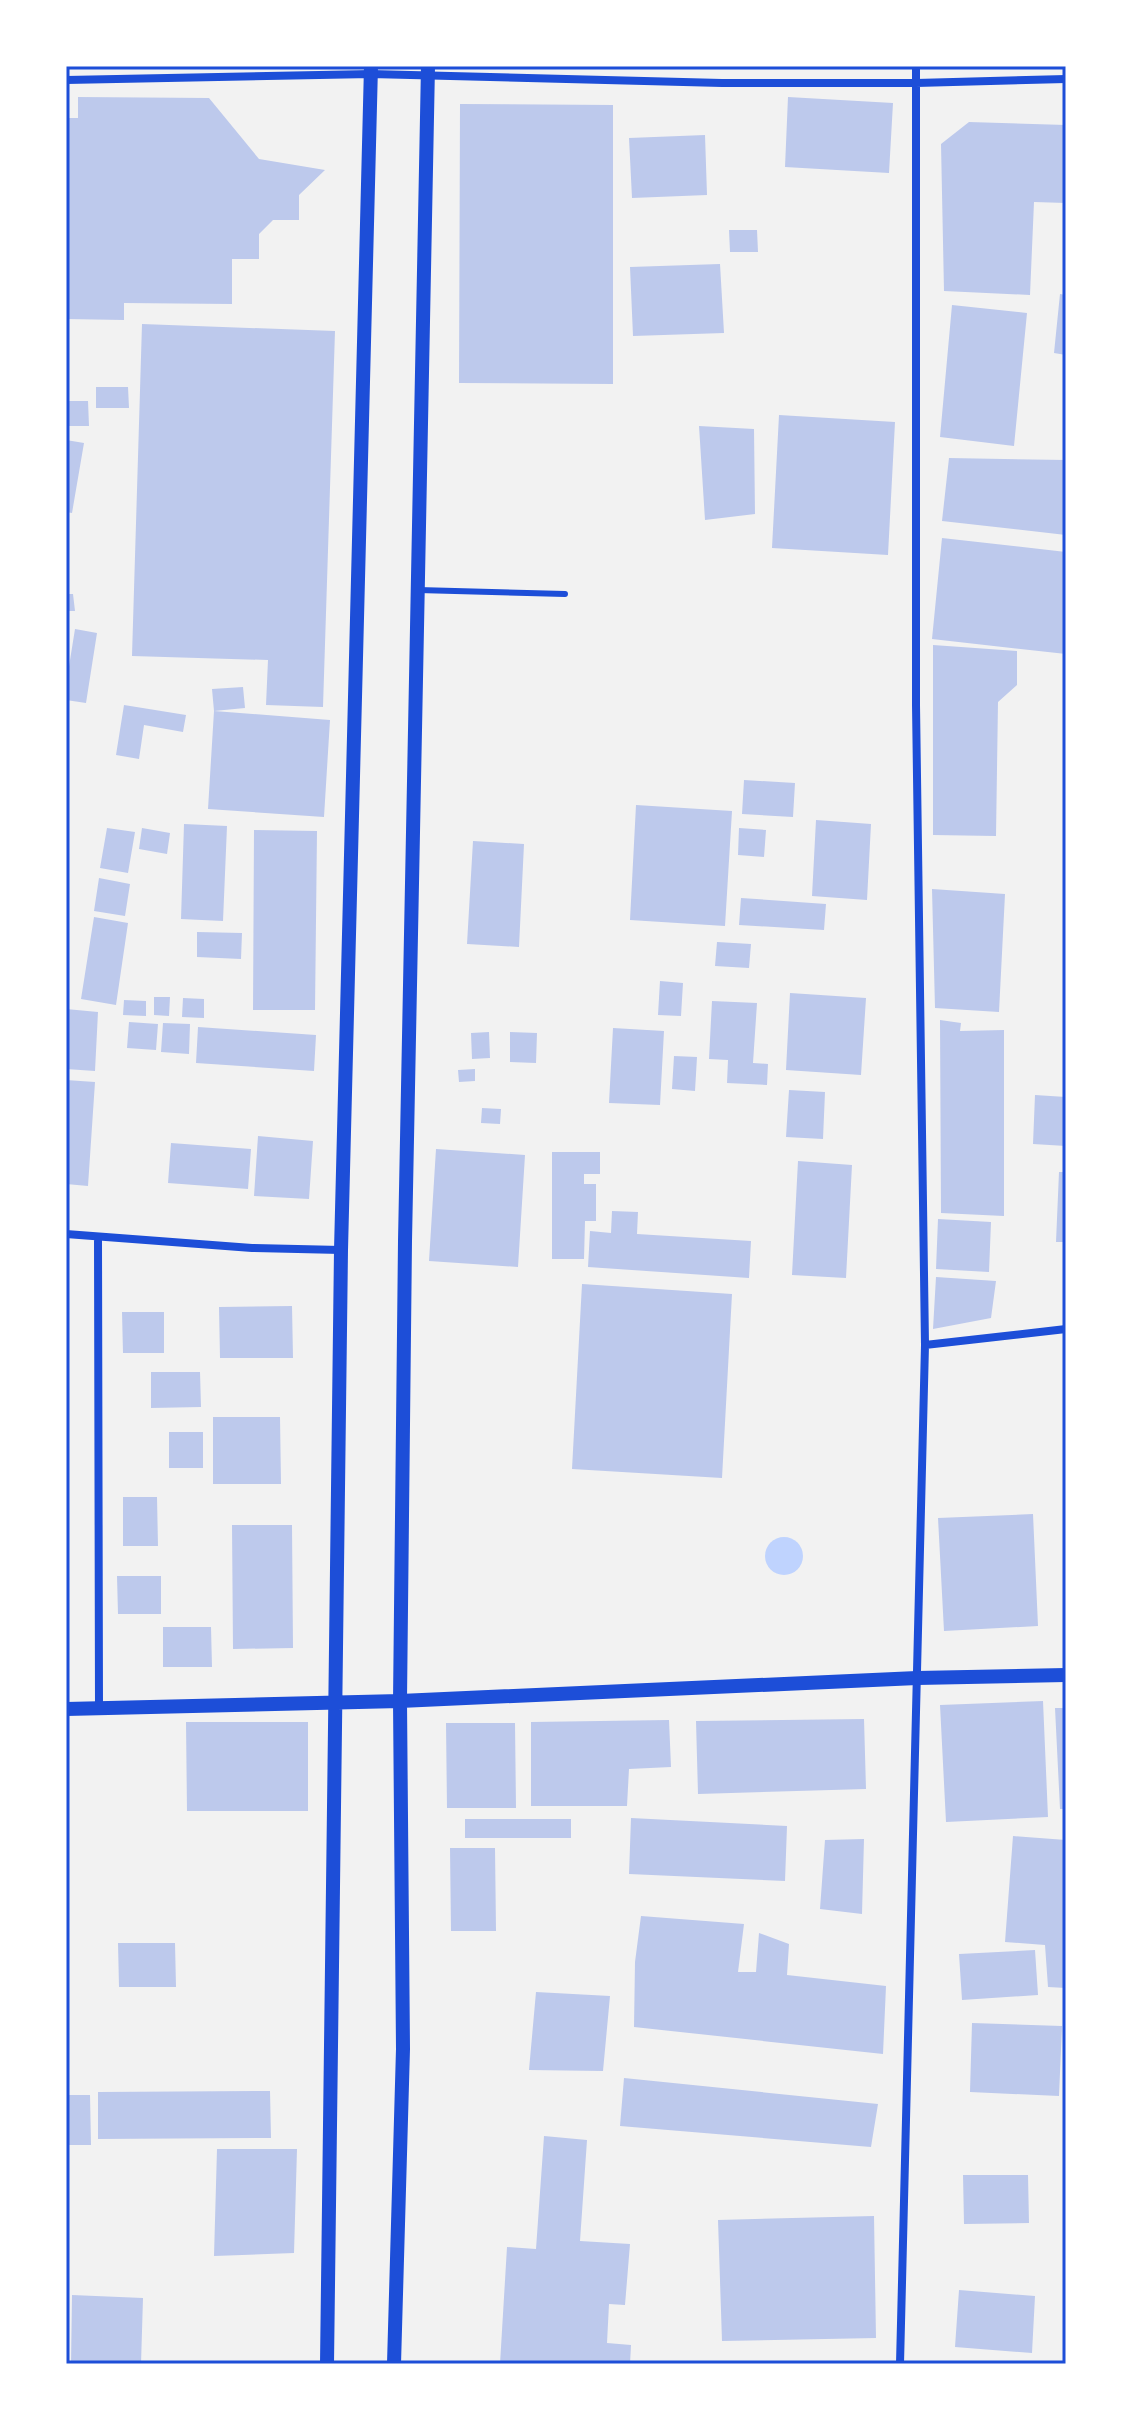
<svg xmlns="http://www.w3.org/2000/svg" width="1132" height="2430" font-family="Helvetica,sans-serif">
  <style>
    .water { fill: #bfd3fe }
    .building { fill: #bdc9ec }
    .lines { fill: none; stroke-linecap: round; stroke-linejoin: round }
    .service { stroke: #1d4ed8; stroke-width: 6 }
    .minor { stroke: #1d4ed8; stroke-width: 8 }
    .tertiary { stroke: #1d4ed8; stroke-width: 14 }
    .neatline { fill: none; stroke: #1d4ed8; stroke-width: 3 }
  </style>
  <rect width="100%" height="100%" fill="#f2f2f2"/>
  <path class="water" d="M765 1556a19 19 0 1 1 38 0a19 19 0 1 1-38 0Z"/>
  <path class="building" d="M 78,97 L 209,98 L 259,159 L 325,170 L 299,195 L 299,220 L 273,220 L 259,234 L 259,259 L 232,259 L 232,304 L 124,303 L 124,320 L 66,319 L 66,118 L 78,118 Z
    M 788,97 L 893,103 L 889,173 L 785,167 Z
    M 460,104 L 613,105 L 613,384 L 459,383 Z
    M 969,122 L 1066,125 L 1066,203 L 1034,202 L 1030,295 L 944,291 L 941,144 Z
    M 705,135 L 707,195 L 632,198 L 629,138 Z
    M 729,230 L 757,230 L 758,252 L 730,252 Z
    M 720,264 L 724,333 L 633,336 L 630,267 Z
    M 1060,294 L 1066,295 L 1066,355 L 1054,353 Z
    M 952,305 L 1027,313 L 1014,446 L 940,437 Z
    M 142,324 L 335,331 L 323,707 L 266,705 L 268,660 L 132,656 Z
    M 96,387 L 128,387 L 129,408 L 96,408 Z
    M 66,401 L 88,401 L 89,426 L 66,426 Z
    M 779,415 L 895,422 L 888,555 L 772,548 Z
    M 699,426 L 754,429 L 755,514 L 705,520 Z
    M 66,440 L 84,443 L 72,513 L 66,512 Z
    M 949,458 L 1066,460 L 1066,535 L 942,521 Z
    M 942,538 L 1066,552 L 1066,654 L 932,639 Z
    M 66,594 L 73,594 L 75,611 L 66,611 Z
    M 75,629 L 97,633 L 86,703 L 66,700 L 66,685 Z
    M 933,645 L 1017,651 L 1017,685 L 998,702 L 996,836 L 933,835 Z
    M 243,687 L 245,708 L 214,711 L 212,689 Z
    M 124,705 L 186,715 L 183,732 L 144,725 L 139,759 L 116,755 Z
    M 214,711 L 330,720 L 324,817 L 208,809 Z
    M 744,780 L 795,783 L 793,817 L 742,814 Z
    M 636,805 L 732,811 L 725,926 L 630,920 Z
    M 816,820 L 871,824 L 867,900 L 812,896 Z
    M 184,824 L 227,826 L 223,921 L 181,919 Z
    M 107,828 L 135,832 L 128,873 L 100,868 Z
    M 142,828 L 170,833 L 167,854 L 139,849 Z
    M 739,828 L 766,830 L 764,857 L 738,855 Z
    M 254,830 L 317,831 L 315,1010 L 253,1010 Z
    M 473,841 L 524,844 L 519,947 L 467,944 Z
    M 99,878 L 130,884 L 125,916 L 94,911 Z
    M 932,889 L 1005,894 L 999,1012 L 935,1008 Z
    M 741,898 L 826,904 L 824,930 L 739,925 Z
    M 94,917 L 128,923 L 116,1005 L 81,999 Z
    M 197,932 L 242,933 L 241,959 L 197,957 Z
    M 717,942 L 751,944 L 749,968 L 715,966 Z
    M 660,981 L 683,983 L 681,1016 L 658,1015 Z
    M 790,993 L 866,998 L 861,1075 L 786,1070 Z
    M 154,997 L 170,997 L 169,1016 L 154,1015 Z
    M 183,998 L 204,999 L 204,1018 L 182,1017 Z
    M 124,1000 L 146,1001 L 146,1016 L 123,1015 Z
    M 712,1001 L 757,1003 L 753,1063 L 768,1064 L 767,1085 L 727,1083 L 728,1060 L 709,1059 Z
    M 66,1009 L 98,1012 L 95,1071 L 66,1069 Z
    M 940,1020 L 961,1023 L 960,1031 L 1004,1030 L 1004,1216 L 941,1213 Z
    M 129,1022 L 158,1024 L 156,1050 L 127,1048 Z
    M 163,1023 L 190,1024 L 189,1054 L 161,1052 Z
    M 198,1027 L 316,1035 L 314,1071 L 196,1063 Z
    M 613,1028 L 664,1031 L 660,1105 L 609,1103 Z
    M 489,1032 L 490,1058 L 472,1059 L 471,1033 Z
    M 510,1032 L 537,1033 L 536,1063 L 510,1062 Z
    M 674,1056 L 697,1057 L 695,1091 L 672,1089 Z
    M 475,1069 L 475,1081 L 459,1082 L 458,1070 Z
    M 66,1080 L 95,1082 L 88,1186 L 66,1184 Z
    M 789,1090 L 825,1092 L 823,1139 L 786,1137 Z
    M 1035,1095 L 1066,1097 L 1066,1146 L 1033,1144 Z
    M 482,1108 L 501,1109 L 500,1124 L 481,1123 Z
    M 258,1136 L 313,1141 L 309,1199 L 254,1196 Z
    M 171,1143 L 251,1149 L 248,1189 L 168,1183 Z
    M 436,1149 L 525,1155 L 518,1267 L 429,1261 Z
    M 552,1152 L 600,1152 L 600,1174 L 584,1174 L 584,1184 L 596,1184 L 596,1221 L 585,1221 L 584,1259 L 552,1259 Z
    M 798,1161 L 852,1165 L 846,1278 L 792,1275 Z
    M 1059,1172 L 1066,1172 L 1066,1242 L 1056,1242 Z
    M 612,1211 L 638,1212 L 637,1234 L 751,1241 L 749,1278 L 588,1267 L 590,1231 L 611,1233 Z
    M 938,1219 L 991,1222 L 989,1272 L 936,1269 Z
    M 936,1277 L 996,1281 L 991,1318 L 933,1329 Z
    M 582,1284 L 732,1294 L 722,1478 L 572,1469 Z
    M 292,1306 L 293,1358 L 220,1358 L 219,1307 Z
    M 122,1312 L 164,1312 L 164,1353 L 123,1353 Z
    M 151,1372 L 200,1372 L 201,1407 L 151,1408 Z
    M 213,1417 L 280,1417 L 281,1484 L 213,1484 Z
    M 169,1432 L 203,1432 L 203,1468 L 169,1468 Z
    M 123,1497 L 157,1497 L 158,1546 L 123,1546 Z
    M 1033,1514 L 1038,1626 L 944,1631 L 938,1518 Z
    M 232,1525 L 292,1525 L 293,1648 L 233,1649 Z
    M 117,1576 L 161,1576 L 161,1614 L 118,1614 Z
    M 163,1627 L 211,1627 L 212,1667 L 163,1667 Z
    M 1043,1701 L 1048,1817 L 946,1822 L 940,1705 Z
    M 1055,1708 L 1066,1708 L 1066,1809 L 1060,1809 Z
    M 864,1719 L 866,1789 L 698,1794 L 696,1721 Z
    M 669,1720 L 671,1767 L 629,1769 L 627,1806 L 531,1806 L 531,1722 Z
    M 186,1722 L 308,1722 L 308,1811 L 187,1811 Z
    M 446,1723 L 515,1723 L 516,1808 L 447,1808 Z
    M 631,1818 L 787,1826 L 785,1881 L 629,1874 Z
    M 465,1819 L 571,1819 L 571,1838 L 465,1838 Z
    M 1013,1836 L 1066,1840 L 1066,1988 L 1048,1987 L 1045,1945 L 1005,1942 Z
    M 864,1839 L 862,1914 L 820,1909 L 825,1840 Z
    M 450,1848 L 495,1848 L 496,1931 L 451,1931 Z
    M 641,1916 L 744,1924 L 738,1972 L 756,1972 L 759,1933 L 789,1944 L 787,1975 L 886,1986 L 883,2054 L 634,2027 L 635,1962 Z
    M 118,1943 L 175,1943 L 176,1987 L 119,1987 Z
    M 1035,1950 L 1038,1995 L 962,2000 L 959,1954 Z
    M 536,1992 L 610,1996 L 603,2071 L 529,2070 Z
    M 972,2023 L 1062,2026 L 1059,2096 L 970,2092 Z
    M 624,2078 L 878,2104 L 871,2147 L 620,2126 Z
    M 270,2091 L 271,2138 L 98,2139 L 98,2092 Z
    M 66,2095 L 90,2095 L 91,2145 L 66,2145 Z
    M 544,2136 L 587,2140 L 580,2241 L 630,2244 L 625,2305 L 609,2304 L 607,2343 L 631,2345 L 630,2364 L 500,2364 L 507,2247 L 536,2249 Z
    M 217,2149 L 297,2149 L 294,2253 L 214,2256 Z
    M 963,2175 L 1028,2175 L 1029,2223 L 964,2224 Z
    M 874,2216 L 876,2338 L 722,2341 L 718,2220 Z
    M 959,2290 L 1035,2296 L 1032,2353 L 955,2347 Z
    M 72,2295 L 143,2298 L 141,2364 L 71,2364 Z"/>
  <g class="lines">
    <path class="service" d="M 418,590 L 565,594"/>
    <path class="minor" d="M 66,80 L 371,74 L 722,83 L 916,83 L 1066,79
      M 66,1234 L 252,1248 L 341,1250
      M 98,1237 L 99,1709
      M 925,1345 L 1066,1329
      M 900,2364 L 925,1345 L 916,705 L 916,66"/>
    <path class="tertiary" d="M 66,1709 L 400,1701 L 917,1678 L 1066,1675
      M 327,2364 L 341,1250 L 371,66
      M 394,2364 L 403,2049 L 400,1701 L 405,1241 L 428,66"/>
  </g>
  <rect width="1132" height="2430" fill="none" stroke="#ffffff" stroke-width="136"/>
  <rect x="68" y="68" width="996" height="2294" class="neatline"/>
</svg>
